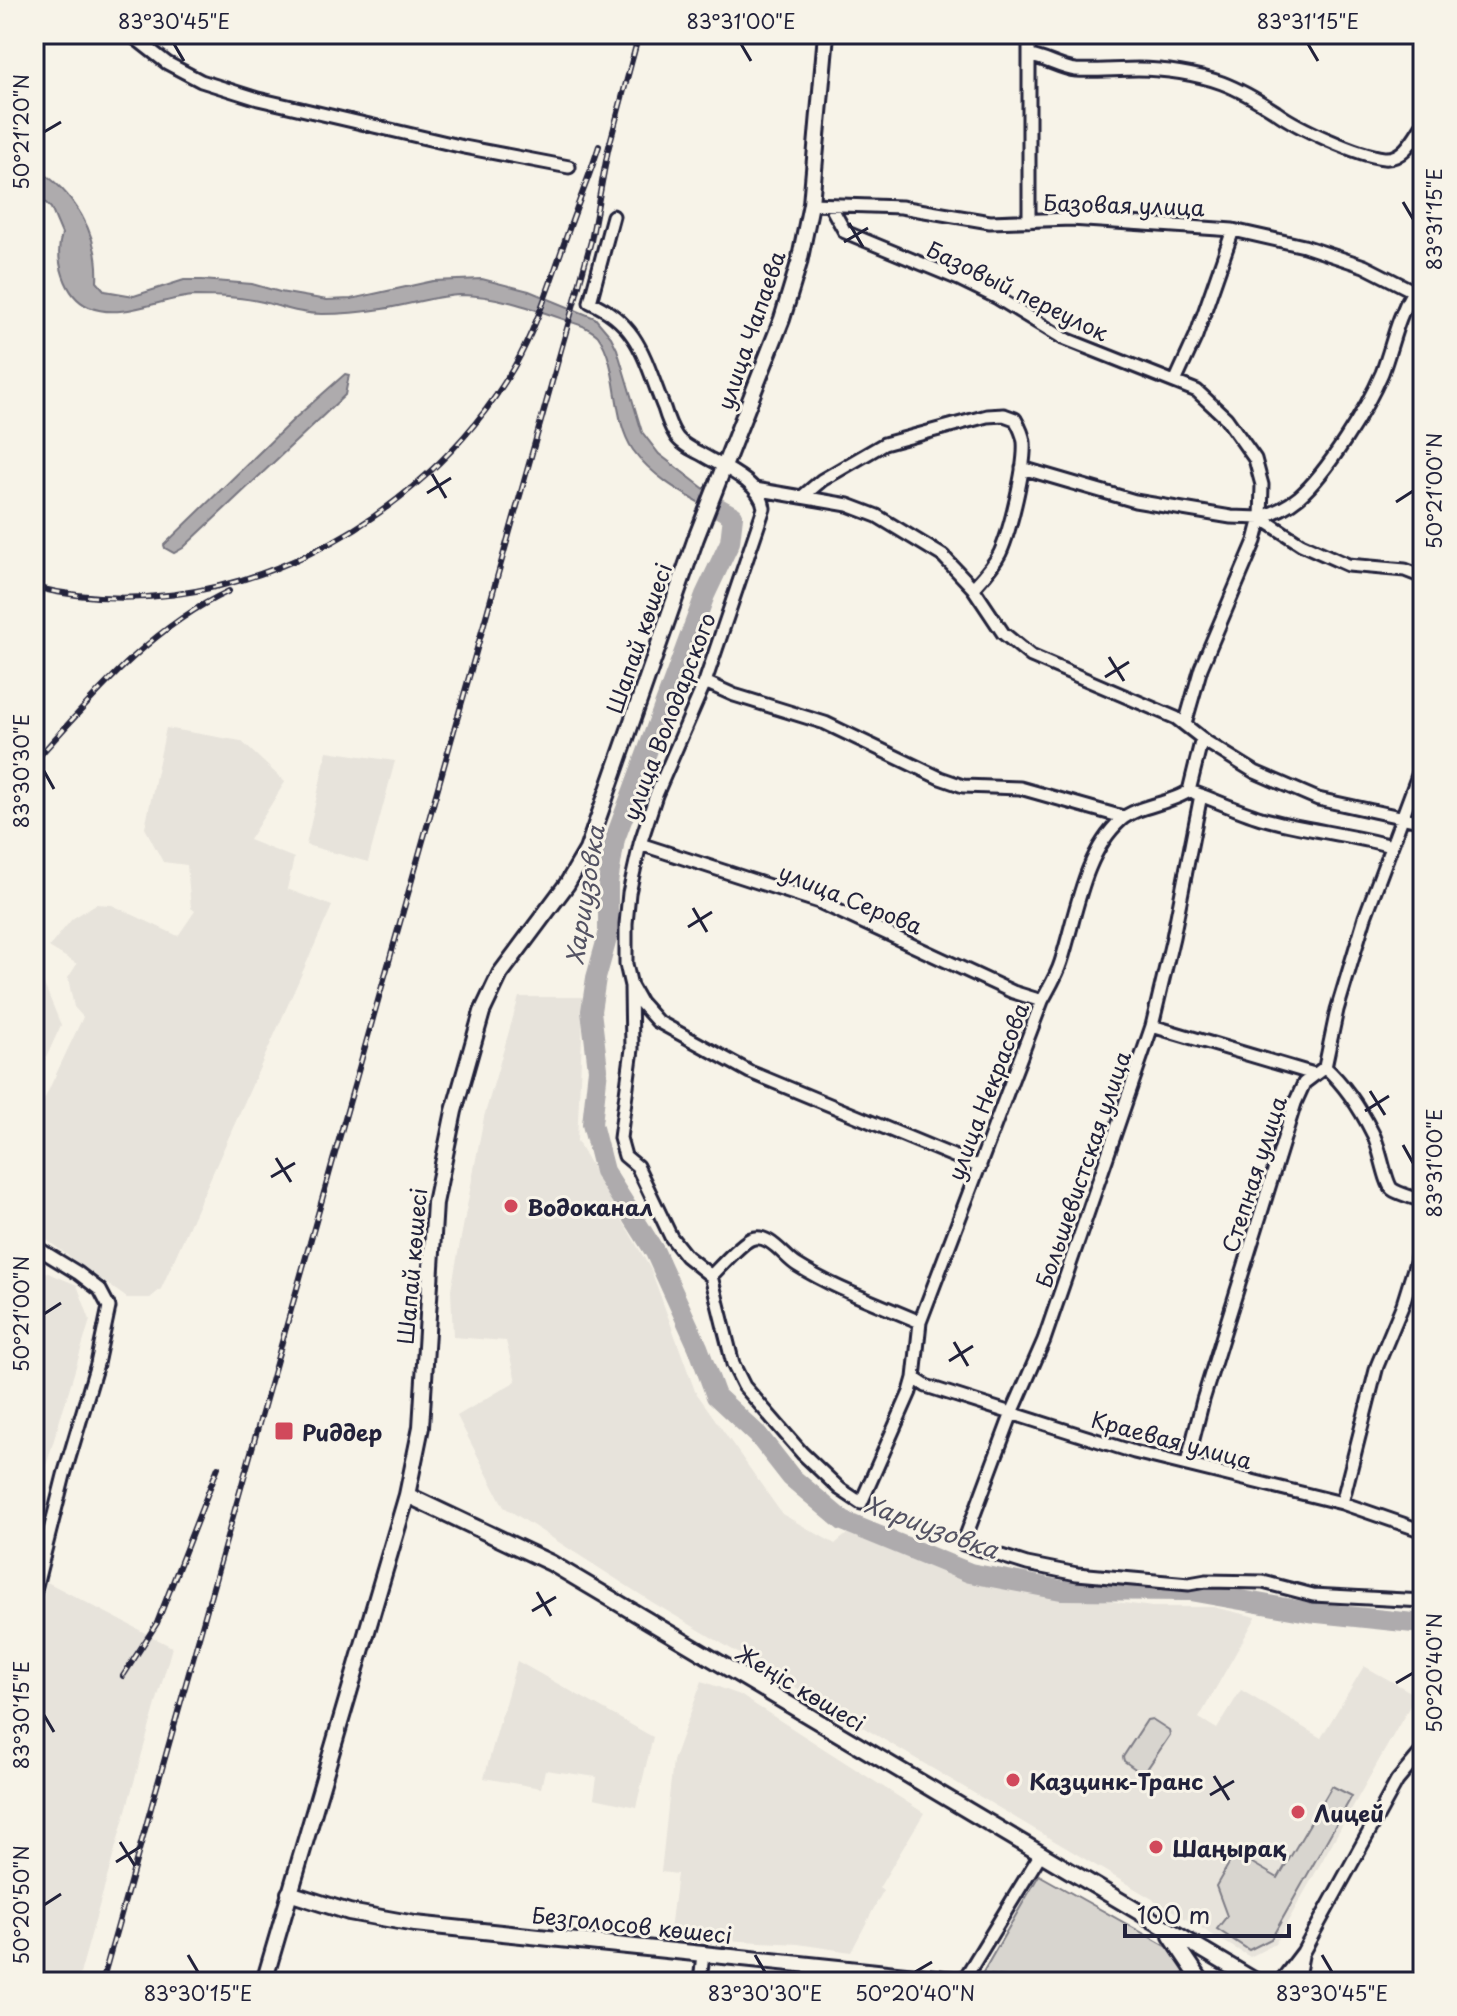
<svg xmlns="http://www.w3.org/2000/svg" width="1457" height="2016" font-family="'Playpen Sans',sans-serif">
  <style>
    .built { fill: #e7e3db }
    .green { fill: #d8d5cf; stroke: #7d7c85; stroke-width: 2 }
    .water { fill: #aeabad; stroke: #76747f; stroke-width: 2 }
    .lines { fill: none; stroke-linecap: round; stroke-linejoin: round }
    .river { stroke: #aeabad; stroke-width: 20 }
    .street-casing { stroke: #22223b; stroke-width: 17 }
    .secondary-casing { stroke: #22223b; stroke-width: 20 }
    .street { stroke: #f7f3e8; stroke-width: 11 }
    .secondary { stroke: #f7f3e8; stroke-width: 14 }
    .rail-casing { stroke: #22223b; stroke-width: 6 }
    .rail { stroke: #f7f3e8; stroke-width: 3; stroke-dasharray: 9; stroke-linecap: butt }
    .ticks { fill: none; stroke: #22223b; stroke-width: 3 }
    .poi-dot { fill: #d1495b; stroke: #f7f3e8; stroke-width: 3 }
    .labels { text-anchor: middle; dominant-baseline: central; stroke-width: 6; stroke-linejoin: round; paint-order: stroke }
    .street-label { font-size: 22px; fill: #22223b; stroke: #f7f3e8 }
    .poi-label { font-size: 22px; font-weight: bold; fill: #22223b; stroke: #f7f3e8; text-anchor: start }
    .water-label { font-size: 24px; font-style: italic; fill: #535263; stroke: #f7f3e8 }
    .neatline { fill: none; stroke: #22223b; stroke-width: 3 }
    .ticks-label { font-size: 20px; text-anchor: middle; fill: #22223b }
  </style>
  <rect width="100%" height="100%" fill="#f7f3e8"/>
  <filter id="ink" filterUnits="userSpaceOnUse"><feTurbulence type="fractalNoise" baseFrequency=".0125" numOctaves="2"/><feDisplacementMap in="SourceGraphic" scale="16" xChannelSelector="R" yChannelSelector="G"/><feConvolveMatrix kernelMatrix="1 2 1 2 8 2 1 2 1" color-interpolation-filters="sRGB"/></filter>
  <g filter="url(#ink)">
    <path class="built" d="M 166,728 L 241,741 L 285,782 L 249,840 L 294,858 L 287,889 L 332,906 L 161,1289 L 150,1298 L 127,1298 L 34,1231 L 34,1121 L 83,1017 L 74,1007 L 68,978 L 77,964 L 49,947 L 72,919 L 96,904 L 112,905 L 178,936 L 195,911 L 191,908 L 187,865 L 163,862 L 145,828 Z
      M 327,751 L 395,761 L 368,862 L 306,845 Z
      M 34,960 L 61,1025 L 34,1084 Z
      M 519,997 L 584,997 L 577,1141 L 651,1270 L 695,1391 L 782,1514 L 835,1544 L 848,1533 L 963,1580 L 1152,1607 L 1213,1607 L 1256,1617 L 1199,1718 L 1217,1729 L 1241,1690 L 1321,1738 L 1364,1666 L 1416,1695 L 1275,1944 L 1250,1957 L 652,1602 L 504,1507 L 457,1416 L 516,1381 L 506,1341 L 453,1337 L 451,1290 L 484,1117 Z
      M 34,1267 L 77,1285 L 90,1320 L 34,1506 Z
      M 47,1582 L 172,1647 L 80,1974 L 74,1982 L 34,1982 L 34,1625 Z
      M 517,1661 L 653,1737 L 636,1807 L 594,1798 L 597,1777 L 545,1770 L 541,1788 L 484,1778 Z
      M 702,1681 L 740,1695 L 924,1813 L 879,1888 L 883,1891 L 851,1952 L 798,1944 L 725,1940 L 670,1930 L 677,1874 L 661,1872 L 673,1761 Z"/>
    <path class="green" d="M 1152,1719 L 1169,1730 L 1170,1735 L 1145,1772 L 1141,1773 L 1124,1761 L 1123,1757 L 1147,1720 Z
      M 1332,1786 L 1352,1796 L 1271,1939 L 1249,1950 L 1217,1929 L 1227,1916 L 1216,1886 L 1235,1853 L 1278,1878 Z
      M 1039,1875 L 1189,1959 L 1180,1982 L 1048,1982 L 982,1974 Z"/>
    <path class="water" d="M 34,167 C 74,191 100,234 97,282 L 105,291 L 134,296 L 184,280 L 202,280 L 252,284 L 280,292 L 327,300 L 351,299 L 433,281 L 482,279 L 529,291 L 595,318 L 611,337 L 617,349 L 642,432 L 659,454 L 733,511 L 729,520 C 696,500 656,482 633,450 C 611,418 620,367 598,336 C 595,332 588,329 583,326 C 544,313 502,295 460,295 C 434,296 408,305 382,309 C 363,312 342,314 322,314 C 301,314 283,307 263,302 C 241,297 219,296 196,296 C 162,297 123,321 89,307 C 64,296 54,258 62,234 L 51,208 L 34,191 Z
      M 345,374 L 349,375 L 345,395 L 183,548 L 174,553 L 165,548 L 164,545 L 293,420 Z"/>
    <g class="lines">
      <path class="river" d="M 708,502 L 733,516 L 730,542 L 705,595 L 615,839 L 608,883 L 608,935 L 596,978 L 591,1011 L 598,1069 L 592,1124 L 604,1171 L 655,1252 L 698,1347 L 716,1396 L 758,1435 L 791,1477 L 843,1521 L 970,1573 L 1061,1590 L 1190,1591 L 1308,1612 L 1423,1624"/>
      <g class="street-casing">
        <path id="street" d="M 130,34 L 167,63 L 201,81 L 258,99 L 464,147 L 569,167
          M 1029,56 C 1046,58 1059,68 1076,70 C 1096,71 1117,69 1138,69 C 1164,69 1197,74 1222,83 C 1243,91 1259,101 1276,112 C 1298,128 1357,155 1384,158 C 1403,160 1414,138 1423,124
          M 811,204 L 901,207 L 990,222 L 1071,219 L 1233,230 L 1304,246 L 1364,266 L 1423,296
          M 830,205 L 845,232 L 961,280 L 996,297 L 1063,338 L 1197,391 L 1226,418 L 1255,459 L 1262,485 L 1261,518 L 1255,541 L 1201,668 L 1185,724
          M 613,216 L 590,302 C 640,324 645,362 664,408 C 667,418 671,428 676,436 C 681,444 693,450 701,454 C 721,466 761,482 764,508 L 705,682 L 656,795 L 640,844 L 629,893 L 626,924 L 626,964 L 631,986 L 640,1002 L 657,1021 L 750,1072 L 980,1167
          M 1029,221 L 1029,34
          M 1175,382 L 1196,336 L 1233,230
          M 1022,468 L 1135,501 L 1231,517 L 1261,518 L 1301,544 L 1348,565 L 1405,570 L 1423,577
          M 755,489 L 848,505 L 877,516 L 943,556 L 973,588 L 1003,633 L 1031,656 L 1176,718 L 1208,743 L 1255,772 L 1318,799 L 1423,822
          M 803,496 L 822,480 L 884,444 L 987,416 L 1004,415 L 1015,419 C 1019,426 1023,433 1024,442 C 1026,466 1010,531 1000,553 C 993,567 983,577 973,588
          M 1261,518 C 1275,512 1287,507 1299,497 C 1328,472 1367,408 1382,373 C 1393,344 1396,320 1413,291
          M 705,682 L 734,695 L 825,723 L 940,778 L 963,786 L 1020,788 L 1123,817
          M 1195,793 C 1217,801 1238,811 1261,818 C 1304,830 1348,834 1391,846
          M 1201,795 L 1173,937 L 1152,1026 L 1044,1340 L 1012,1413 L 963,1544 L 1027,1564 L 1077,1574 L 1189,1584 L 1206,1581 L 1263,1582 L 1313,1595 L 1423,1601
          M 640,844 L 819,902 L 1013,992 L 1042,1001
          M 631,986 L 632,1049 L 620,1138 L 625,1156 L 637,1166 L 671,1237 L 686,1256 L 711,1276 L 733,1364 L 744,1386 L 802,1453 L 840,1489 L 861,1503 L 910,1392 L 914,1378 L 920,1322 L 1042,1001 C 1049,988 1057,975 1061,962 C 1076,916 1083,854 1121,820 C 1136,806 1170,804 1189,791 L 1202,738
          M 1152,1026 L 1314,1074
          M 1325,1067 C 1345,1085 1361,1110 1373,1134 C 1380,1147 1385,1182 1392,1189 C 1398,1194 1413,1197 1421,1201 L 1423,1204
          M 34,1246 L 78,1273 L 100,1290 L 109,1307 L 97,1364 L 64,1475 L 34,1594
          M 711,1276 C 720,1267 741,1243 751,1239 C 769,1232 784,1257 797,1265 C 835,1289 879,1304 920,1322
          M 914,1378 L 926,1386 L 1134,1452 L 1342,1503 L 1423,1531
          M 1187,1463 L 1203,1400 L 1295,1103 L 1304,1083 L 1325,1067 L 1337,1010 L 1365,917 L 1423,762
          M 1342,1503 L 1377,1366 L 1403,1304 L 1416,1262 L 1423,1224
          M 963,1981 L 1040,1855
          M 700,1982 L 703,1954
          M 1280,1982 L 1303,1952 L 1397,1781 L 1423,1750
          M 1297,1982 L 1302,1956"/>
      </g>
      <g class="secondary-casing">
        <path id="secondary" d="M 407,1495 L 551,1563 L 1257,1982
          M 289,1893 L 349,1912 L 415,1924 L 973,1982
          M 1171,1936 L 1202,1982
          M 264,1982 L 407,1495 L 421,1427 L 435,1203 L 454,1111 L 482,1012 L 500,974 L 567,884 L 587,850 L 696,538 L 782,319 L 799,263 L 811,204 L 826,34"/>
      </g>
      <use href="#street" class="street"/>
      <use href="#secondary" class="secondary"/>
      <g class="rail-casing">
        <path id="rail" d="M 34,587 C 217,633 422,527 514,367 C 538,325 552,277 568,232 C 578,203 590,175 599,146
          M 34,762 C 93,697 148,629 229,591
          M 123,1676 L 157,1623 L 218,1467
          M 102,1982 L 575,300 L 591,241 L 608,150 L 639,34"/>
      </g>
      <use href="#rail" class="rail"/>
    </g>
  </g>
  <path class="ticks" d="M 174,44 L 184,61M 741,44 L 751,61M 1308,44 L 1318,61M 44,132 L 61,122M 1403,202 L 1413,219M 849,223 L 863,247M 844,242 L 868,228M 432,474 L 446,498M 427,493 L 451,478M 1396,502 L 1413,491M 1109,657 L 1124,681M 1105,677 L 1129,662M 44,771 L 54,789M 693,908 L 707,932M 688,927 L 712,912M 1370,1091 L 1385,1115M 1365,1111 L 1389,1096M 1403,1145 L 1413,1163M 276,1158 L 291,1182M 271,1177 L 295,1163M 44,1314 L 61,1303M 954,1342 L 968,1366M 949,1361 L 973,1346M 537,1592 L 551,1616M 532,1611 L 556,1597M 1396,1683 L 1413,1673M 44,1715 L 54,1732M 1214,1776 L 1229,1800M 1210,1795 L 1234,1781M 120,1842 L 135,1866M 116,1862 L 140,1847M 44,1905 L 61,1894M 188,1955 L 198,1972M 755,1955 L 765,1972M 1322,1955 L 1332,1972M 915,1972 L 932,1962"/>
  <g class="poi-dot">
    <circle cx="511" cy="1206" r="8"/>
    <rect x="274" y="1421" width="20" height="20" rx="4"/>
    <circle cx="1013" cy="1780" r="8"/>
    <circle cx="1298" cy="1812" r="8"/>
    <circle cx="1156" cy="1847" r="8"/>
  </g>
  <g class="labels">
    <g class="street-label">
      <text transform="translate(1124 204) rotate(2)">Базовая улица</text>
      <text transform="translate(1018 290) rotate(26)">Базовый переулок</text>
      <text transform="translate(750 330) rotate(-71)">улица Чапаева</text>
      <text transform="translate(638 638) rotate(-71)">Шапай көшесі</text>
      <text transform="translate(668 716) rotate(-69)">улица Володарского</text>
      <text transform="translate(851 898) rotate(22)">улица Серова</text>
      <text transform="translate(987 1091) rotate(-69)">улица Некрасова</text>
      <text transform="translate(1082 1169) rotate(-71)">Большевистская улица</text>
      <text transform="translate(1253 1174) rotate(-72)">Степная улица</text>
      <text transform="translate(411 1266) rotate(-85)">Шапай көшесі</text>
      <text transform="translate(1172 1439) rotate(15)">Краевая улица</text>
      <text transform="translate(801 1687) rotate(31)">Жеңіс көшесі</text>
      <text transform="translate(632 1924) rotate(6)">Безголосов көшесі</text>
    </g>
    <g class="poi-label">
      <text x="527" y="1206">Водоканал</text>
      <text x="302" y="1431">Риддер</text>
      <text x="1029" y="1780">Казцинк-Транс</text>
      <text x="1314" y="1812">Лицей</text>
      <text x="1172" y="1847">Шаңырақ</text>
    </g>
    <g class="water-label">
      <text transform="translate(584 895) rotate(-81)">Хариузовка</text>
      <text transform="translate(932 1526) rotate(20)">Хариузовка</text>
    </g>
  </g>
  <rect width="1457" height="2016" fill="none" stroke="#f7f3e8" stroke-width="88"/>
  <path d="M1125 1924v12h164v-12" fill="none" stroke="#22223b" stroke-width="4"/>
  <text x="1137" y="1924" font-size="24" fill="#22223b" stroke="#f7f3e8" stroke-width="6" paint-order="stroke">100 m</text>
  <rect x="44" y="44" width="1369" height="1928" class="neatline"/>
  <g class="ticks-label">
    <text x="174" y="29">83°30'45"E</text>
    <text x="741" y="29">83°31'00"E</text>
    <text x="1308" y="29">83°31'15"E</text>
    <text transform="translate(22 132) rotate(-90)" y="7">50°21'20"N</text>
    <text transform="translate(1435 219) rotate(-90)" y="7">83°31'15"E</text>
    <text transform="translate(1435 491) rotate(-90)" y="7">50°21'00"N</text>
    <text transform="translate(22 771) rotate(-90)" y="7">83°30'30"E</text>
    <text transform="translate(1435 1163) rotate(-90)" y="7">83°31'00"E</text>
    <text transform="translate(22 1314) rotate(-90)" y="7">50°21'00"N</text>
    <text transform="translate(1435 1673) rotate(-90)" y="7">50°20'40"N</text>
    <text transform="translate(22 1715) rotate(-90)" y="7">83°30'15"E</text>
    <text transform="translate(22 1905) rotate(-90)" y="7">50°20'50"N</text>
    <text x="198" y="2001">83°30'15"E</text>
    <text x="765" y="2001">83°30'30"E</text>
    <text x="915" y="2001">50°20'40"N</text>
    <text x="1332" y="2001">83°30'45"E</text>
  </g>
</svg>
